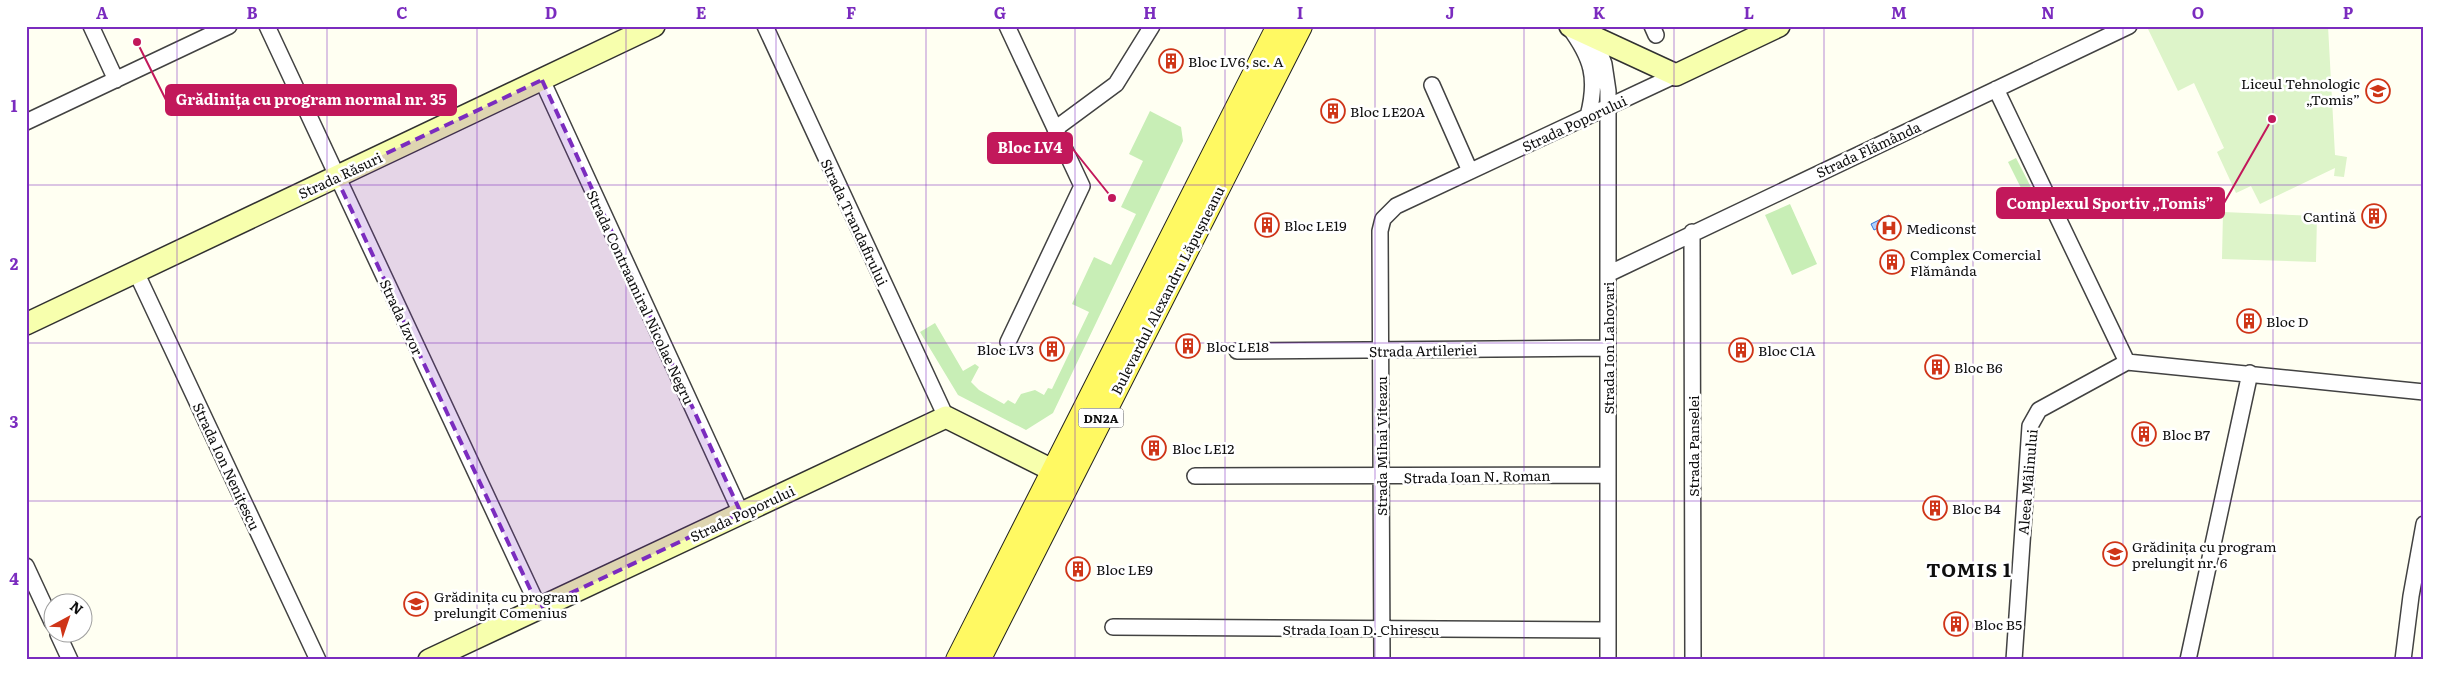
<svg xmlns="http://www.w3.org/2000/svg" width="2450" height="686" font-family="Literata,serif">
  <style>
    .green { fill: #c8eeb6 }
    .pitch { fill: #ddf4c9 }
    .water { fill: #b0d0fc; stroke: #3073db }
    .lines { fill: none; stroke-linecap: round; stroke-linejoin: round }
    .street-casing { stroke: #424242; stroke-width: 18 }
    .secondary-casing { stroke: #313131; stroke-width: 24 }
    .primary-casing { stroke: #202020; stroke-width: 26 }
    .street { stroke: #fff; stroke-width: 15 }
    .secondary { stroke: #f7ffad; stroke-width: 21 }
    .primary { stroke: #fff962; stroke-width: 24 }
    .marked { fill: #7b2cbf; fill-opacity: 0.2; stroke: #7b2cbf; stroke-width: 4; stroke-dasharray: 10 6; stroke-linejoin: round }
    .grid { fill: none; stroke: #7b2cbf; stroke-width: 1; stroke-opacity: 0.55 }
    .labels { text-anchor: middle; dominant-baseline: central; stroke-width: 5; stroke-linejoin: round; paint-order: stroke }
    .shield { fill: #fff; stroke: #575757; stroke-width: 1 }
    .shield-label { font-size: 12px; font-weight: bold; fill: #0f0f0f }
    .poi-label { font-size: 14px; fill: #0f0f0f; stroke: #fff; text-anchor: start }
    .street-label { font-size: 14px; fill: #0f0f0f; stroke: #fff }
    .district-label { font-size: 19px; font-weight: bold; letter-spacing: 1px; fill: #0f0f0f; stroke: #fff }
    .leader { fill: none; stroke: #c2185b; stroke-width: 2 }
    .callout-dot { fill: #c2185b; stroke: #fff; stroke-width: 2 }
    .callout { fill: #c2185b; stroke: #c2185b; stroke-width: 2 }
    .callout-label { font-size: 15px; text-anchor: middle; font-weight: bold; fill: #fff }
    .neatline { fill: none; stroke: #7b2cbf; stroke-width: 2 }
    .grid-label { font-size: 16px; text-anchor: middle; font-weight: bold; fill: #7b2cbf }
  </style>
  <rect width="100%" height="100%" fill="#fffff2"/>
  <path class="green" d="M 1150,111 L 1181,127 L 1183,141 L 1053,413 L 1026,430 L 958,395 L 920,332 L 935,323 L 963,371 L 975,364 L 979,367 L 971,382 L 979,390 L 1004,404 L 1008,400 L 1015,404 L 1021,394 L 1035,390 L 1044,395 L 1048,388 L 1052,389 L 1089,312 L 1072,304 L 1094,257 L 1111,265 L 1136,214 L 1121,207 L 1143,161 L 1129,154 Z
    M 2016,158 L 2035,195 L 2027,200 L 2008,162 Z
    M 1790,204 L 1817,264 L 1792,275 L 1765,215 Z"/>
  <path class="pitch" d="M 2155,26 L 2328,26 L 2335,155 L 2347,157 L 2344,177 L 2334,176 L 2335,168 L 2260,204 L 2251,186 L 2236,193 L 2217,152 L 2224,148 L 2194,83 L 2178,91 L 2148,29 Z
    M 2223,212 L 2317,216 L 2316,262 L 2222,259 Z"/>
  <path class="water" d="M 1889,215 L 1892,221 L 1874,230 L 1871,224 Z"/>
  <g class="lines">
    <g class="street-casing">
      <path id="street" d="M 91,26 L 116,80
        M 267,26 L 539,608
        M 765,26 L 946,417
        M 1007,26 L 1082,186 L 1008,342
        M 1652,26 L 1656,35
        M 1569,27 C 1592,58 1598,78 1588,116
        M 1595,39 L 1604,64 L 1608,91 L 1608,660
        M 542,80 L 741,513
        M 1432,85 L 1470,171
        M 1996,89 L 2127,362
        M 26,122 L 229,26
        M 1055,129 L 1116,84 L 1152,26
        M 1692,232 L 1693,660
        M 136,272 L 318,660
        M 1608,274 L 2129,26
        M 1237,351 L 1608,348
        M 1195,476 L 1608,475
        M 26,566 L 52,622
        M 1113,627 L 1608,630
        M 58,634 L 70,660
        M 1382,660 L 1380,231 L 1383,219 L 1396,206 L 1676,75
        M 2014,660 L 2030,426 L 2039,410 L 2127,362 L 2424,392
        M 2188,660 L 2250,373
        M 2403,660 L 2411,596 L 2424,524"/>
    </g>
    <g class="secondary-casing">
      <path id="secondary" d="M 1570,26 L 1676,75 L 1779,26
        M 26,324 L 654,26
        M 429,660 L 946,417 L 1054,471"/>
    </g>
    <g class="primary-casing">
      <path id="primary" d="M 958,660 L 1279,26
        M 978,660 L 1300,26"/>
    </g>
    <use href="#street" class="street"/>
    <use href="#secondary" class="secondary"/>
    <use href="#primary" class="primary"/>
  </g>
  <path class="marked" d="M 542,80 L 741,513 L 539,608 L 336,177 Z"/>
  <path class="grid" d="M 177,26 L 177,660M 327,26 L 327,660M 477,26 L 477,660M 626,26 L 626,660M 776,26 L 776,660M 926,26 L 926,660M 1075,26 L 1075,660M 1225,26 L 1225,660M 1375,26 L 1375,660M 1524,26 L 1524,660M 1674,26 L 1674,660M 1824,26 L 1824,660M 1973,26 L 1973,660M 2123,26 L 2123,660M 2273,26 L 2273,660M 26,185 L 2424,185M 26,343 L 2424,343M 26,501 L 2424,501"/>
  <defs>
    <g id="building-ring" transform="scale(1.25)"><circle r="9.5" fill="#fff" stroke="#cf3518" stroke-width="1.5"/><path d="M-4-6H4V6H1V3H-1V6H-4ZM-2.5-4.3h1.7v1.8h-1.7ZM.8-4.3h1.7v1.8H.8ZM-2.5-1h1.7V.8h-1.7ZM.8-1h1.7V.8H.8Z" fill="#cf3518"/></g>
    <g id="school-ring" transform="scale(1.25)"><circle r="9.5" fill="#fff" stroke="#cf3518" stroke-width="1.5"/><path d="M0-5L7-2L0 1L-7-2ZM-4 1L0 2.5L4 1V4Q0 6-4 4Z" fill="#cf3518"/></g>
    <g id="hospital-ring" transform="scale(1.25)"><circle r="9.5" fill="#fff" stroke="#cf3518" stroke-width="1.5"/><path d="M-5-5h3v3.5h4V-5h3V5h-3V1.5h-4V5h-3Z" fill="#cf3518"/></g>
  </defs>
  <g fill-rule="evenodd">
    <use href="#building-ring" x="1171" y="61"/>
    <use href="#school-ring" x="2378" y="91"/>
    <use href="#building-ring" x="1333" y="111"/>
    <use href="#building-ring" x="2374" y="216"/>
    <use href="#building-ring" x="1267" y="225"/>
    <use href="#hospital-ring" x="1889" y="228"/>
    <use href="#building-ring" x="1892" y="262"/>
    <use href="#building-ring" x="2249" y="321"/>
    <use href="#building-ring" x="1188" y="346"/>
    <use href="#building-ring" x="1052" y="349"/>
    <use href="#building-ring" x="1741" y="350"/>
    <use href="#building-ring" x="1937" y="367"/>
    <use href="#building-ring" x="2144" y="434"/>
    <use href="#building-ring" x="1154" y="448"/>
    <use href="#building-ring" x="1935" y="508"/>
    <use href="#school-ring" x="2115" y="554"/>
    <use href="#building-ring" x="1078" y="569"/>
    <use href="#school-ring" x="416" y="604"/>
    <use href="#building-ring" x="1956" y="624"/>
  </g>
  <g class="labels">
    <rect class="shield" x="1078.5" y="408.5" width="45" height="19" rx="4"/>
    <g class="shield-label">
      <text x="1101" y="418">DN2A</text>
    </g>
    <g class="poi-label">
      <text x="1188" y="61">Bloc LV6, sc. A</text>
      <text x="2360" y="83" text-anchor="end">Liceul Tehnologic<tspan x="2360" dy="16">„Tomis”</tspan></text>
      <text x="1350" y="111">Bloc LE20A</text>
      <text x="2356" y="216" text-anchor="end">Cantină</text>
      <text x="1284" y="225">Bloc LE19</text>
      <text x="1906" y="228">Mediconst</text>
      <text x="1910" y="254">Complex Comercial<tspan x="1910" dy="16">Flămânda</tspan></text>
      <text x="2266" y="321">Bloc D</text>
      <text x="1206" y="346">Bloc LE18</text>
      <text x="1034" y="349" text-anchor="end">Bloc LV3</text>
      <text x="1758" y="350">Bloc C1A</text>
      <text x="1954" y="367">Bloc B6</text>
      <text x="2162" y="434">Bloc B7</text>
      <text x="1172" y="448">Bloc LE12</text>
      <text x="1952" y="508">Bloc B4</text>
      <text x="2132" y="546">Grădinița cu program<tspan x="2132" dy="16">prelungit nr. 6</tspan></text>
      <text x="1096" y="569">Bloc LE9</text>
      <text x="434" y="596">Grădinița cu program<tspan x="434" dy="16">prelungit Comenius</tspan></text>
      <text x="1974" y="624">Bloc B5</text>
    </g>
    <g class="street-label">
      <text transform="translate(1574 123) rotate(-25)">Strada Poporului</text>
      <text transform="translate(1868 149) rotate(-25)">Strada Flămânda</text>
      <text transform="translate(340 175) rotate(-25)">Strada Răsuri</text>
      <text transform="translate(855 222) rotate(65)">Strada Trandafirului</text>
      <text transform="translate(1167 290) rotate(-63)">Bulevardul Alexandru Lăpușneanu</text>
      <text transform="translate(641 297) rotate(65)">Strada Contraamiral Nicolae Negru</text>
      <text transform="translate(402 317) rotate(65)">Strada Izvor</text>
      <text transform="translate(1608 348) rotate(-90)">Strada Ion Lahovari</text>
      <text transform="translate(1423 350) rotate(-1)">Strada Artileriei</text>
      <text transform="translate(1381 446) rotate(-90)">Strada Mihai Viteazu</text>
      <text transform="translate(1693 446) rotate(-90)">Strada Panselei</text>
      <text transform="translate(227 466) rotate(65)">Strada Ion Nenițescu</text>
      <text transform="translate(1477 476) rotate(-1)">Strada Ioan N. Roman</text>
      <text transform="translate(2027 482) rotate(-85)">Aleea Mălinului</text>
      <text transform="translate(742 513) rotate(-25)">Strada Poporului</text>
      <text x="1361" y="629">Strada Ioan D. Chirescu</text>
    </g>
    <g class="district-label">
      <text x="1969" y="569">TOMIS 1</text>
    </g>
  </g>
  <path class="leader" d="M137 42L166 100M1112 198L1072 148M2272 119L2224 203"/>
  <g class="callout-dot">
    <circle cx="137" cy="42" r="5"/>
    <circle cx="1112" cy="198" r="5"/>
    <circle cx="2272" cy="119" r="5"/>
  </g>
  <g class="callout">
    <rect x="166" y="85" width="290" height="30" rx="5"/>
    <rect x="988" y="133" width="84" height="30" rx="5"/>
    <rect x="1997" y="188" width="227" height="30" rx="5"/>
  </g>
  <g class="callout-label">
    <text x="311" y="105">Grădinița cu program normal nr. 35</text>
    <text x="1030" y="153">Bloc LV4</text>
    <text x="2110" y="209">Complexul Sportiv „Tomis”</text>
  </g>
  <rect width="2450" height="686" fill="none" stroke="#ffffff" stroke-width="55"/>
  <g transform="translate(68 618) rotate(40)"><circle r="24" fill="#ffffff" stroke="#9f9f9f"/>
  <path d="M0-4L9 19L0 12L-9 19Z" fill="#cf3518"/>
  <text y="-8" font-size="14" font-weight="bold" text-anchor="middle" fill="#0f0f0f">N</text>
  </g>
  <rect x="28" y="28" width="2394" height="630" class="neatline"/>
  <g class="grid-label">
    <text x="102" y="19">A</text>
    <text x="252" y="19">B</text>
    <text x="402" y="19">C</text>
    <text x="551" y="19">D</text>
    <text x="701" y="19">E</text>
    <text x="851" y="19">F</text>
    <text x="1000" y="19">G</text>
    <text x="1150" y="19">H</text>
    <text x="1300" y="19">I</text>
    <text x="1450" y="19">J</text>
    <text x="1599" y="19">K</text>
    <text x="1749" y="19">L</text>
    <text x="1899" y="19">M</text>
    <text x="2048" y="19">N</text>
    <text x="2198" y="19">O</text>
    <text x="2348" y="19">P</text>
    <text x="14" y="112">1</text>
    <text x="14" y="270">2</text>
    <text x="14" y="428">3</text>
    <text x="14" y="585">4</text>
  </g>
</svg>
